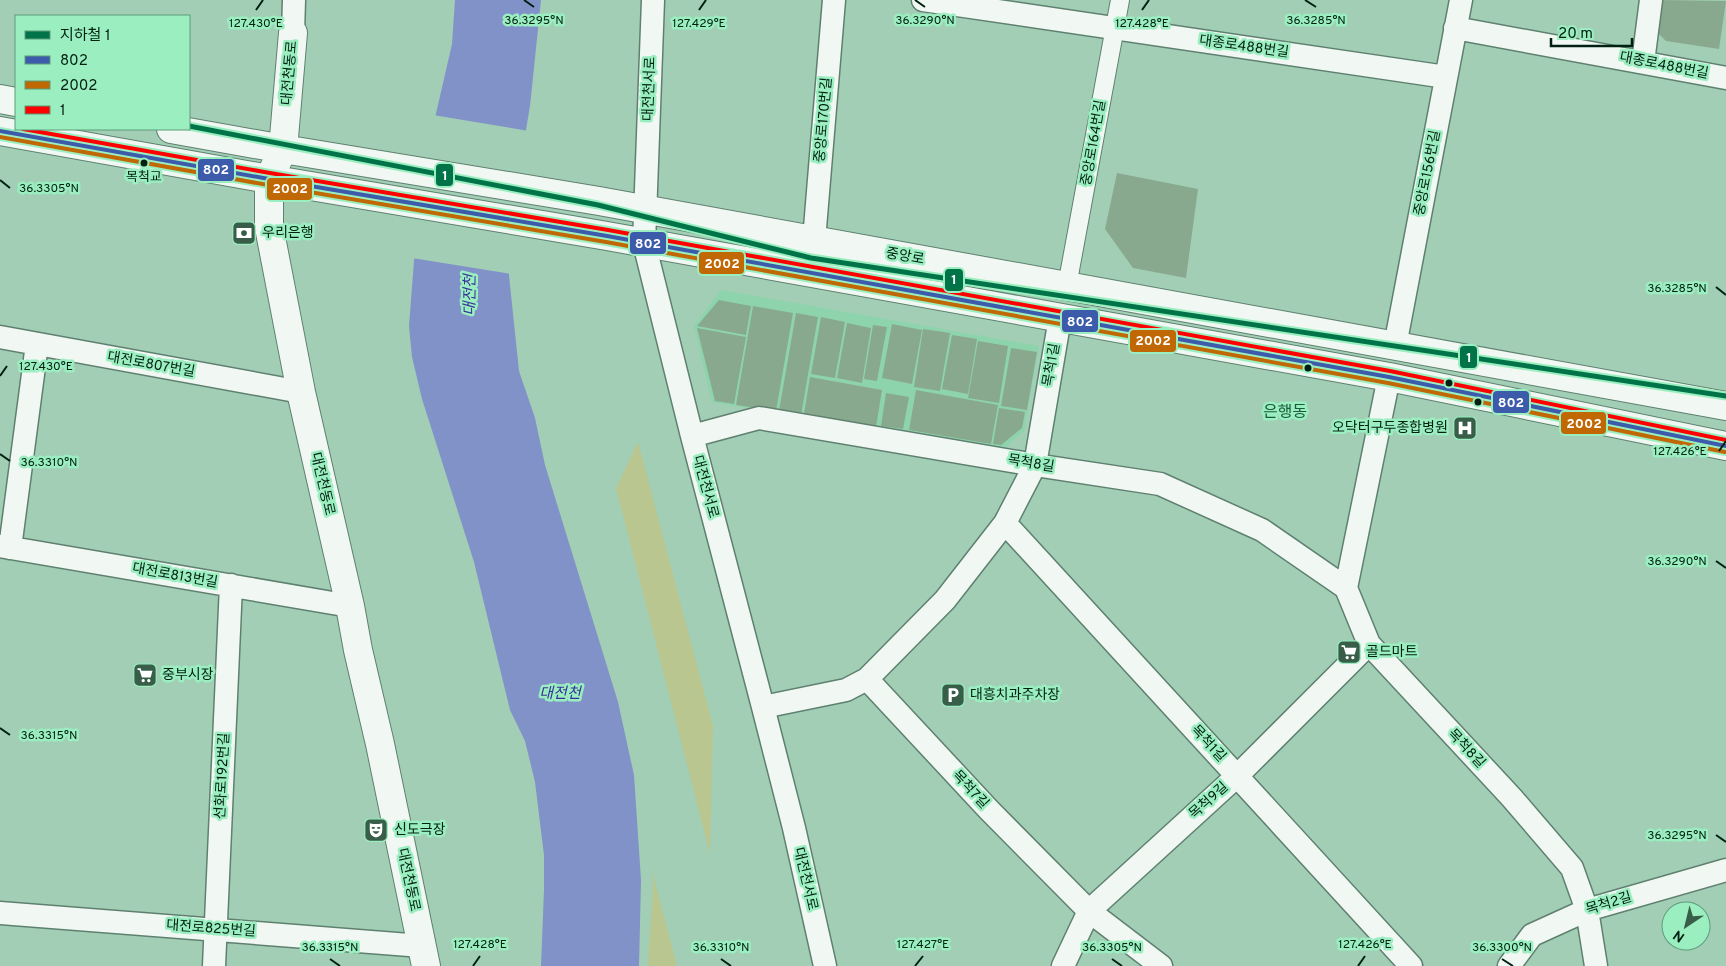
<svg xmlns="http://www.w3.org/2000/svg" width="1726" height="966" font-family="Overpass,'Noto Sans KR',sans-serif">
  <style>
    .built { fill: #8dd4ad }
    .green { fill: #bac68f }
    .water { fill: #8092c8 }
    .pier { fill: #a1ceb5 }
    .building { fill: #89a98e }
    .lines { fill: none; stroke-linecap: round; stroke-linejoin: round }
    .pedestrian-casing { stroke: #5f806f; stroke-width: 20 }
    .minor-casing { stroke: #5f806f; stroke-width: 25 }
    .secondary-casing { stroke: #5f806f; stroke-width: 30 }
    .pedestrian { stroke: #f1f8f4; stroke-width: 18 }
    .minor { stroke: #f1f8f4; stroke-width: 22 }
    .secondary { stroke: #f1f8f4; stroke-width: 28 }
    .bus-1-casing { stroke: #9beec0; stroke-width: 8 }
    .bus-2-casing { stroke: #9beec0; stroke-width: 8 }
    .bus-3-casing { stroke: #9beec0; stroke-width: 8 }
    .bus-1 { stroke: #3d5bab; stroke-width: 4 }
    .bus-2 { stroke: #bf6804; stroke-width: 4 }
    .bus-3 { stroke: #f00; stroke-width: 4 }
    .metro-1-casing { stroke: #9beec0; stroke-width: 9 }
    .metro-1 { stroke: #007448; stroke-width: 5 }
    .ticks { fill: none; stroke: #002111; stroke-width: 2 }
    .bus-dot { fill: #002111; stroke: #9beec0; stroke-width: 2 }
    .labels { text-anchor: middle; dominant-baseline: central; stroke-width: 5; stroke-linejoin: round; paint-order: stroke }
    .bus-label { font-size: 13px; fill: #002111; stroke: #9beec0 }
    .street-label { font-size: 14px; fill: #002111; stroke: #9beec0 }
    .poi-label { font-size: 14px; fill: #002111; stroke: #9beec0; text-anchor: start }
    .water-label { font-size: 15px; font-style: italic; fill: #383098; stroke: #9beec0 }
    .quarter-label { font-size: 16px; fill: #1a5b3c; stroke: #9beec0 }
    .ticks-label { font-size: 12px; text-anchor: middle; fill: #002111; stroke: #9beec0; stroke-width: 5; stroke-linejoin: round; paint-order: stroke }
    .line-badge { stroke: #9beec0; stroke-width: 2 }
    .badge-label { font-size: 14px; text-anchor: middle; font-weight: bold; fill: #fff }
  </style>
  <rect width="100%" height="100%" fill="#a1ceb5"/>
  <path class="built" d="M 721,290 L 1039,346 L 1024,431 L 999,453 L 712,402 L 694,326 Z"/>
  <path class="green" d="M 638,442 L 713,726 L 710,854 L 616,488 Z
    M 652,871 L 677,966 L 648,966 L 653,888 Z"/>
  <path class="water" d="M 455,0 L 541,0 L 530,106 L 506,247 L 519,371 L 535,418 L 545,465 L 618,702 L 634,775 L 641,880 L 639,966 L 541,966 L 544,890 L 544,855 L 535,782 L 525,741 L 510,710 L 474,562 L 422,399 L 412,357 L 409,326 L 420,183 L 452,44 Z"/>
  <path class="pier" d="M 433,115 L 529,131 L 509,247 L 512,274 L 412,258 L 418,183 Z"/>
  <path class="building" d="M 1659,0 L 1726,1 L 1719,49 L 1666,41 L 1654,29 Z
    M 1117,173 L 1198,189 L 1186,278 L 1133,268 L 1105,229 Z
    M 719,300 L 751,306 L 746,335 L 697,326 Z
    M 753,306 L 793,313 L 776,411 L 736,405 Z
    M 796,313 L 818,317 L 801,415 L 779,411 Z
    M 821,317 L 845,322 L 835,378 L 811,374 Z
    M 847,323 L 871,328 L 862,383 L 837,378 Z
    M 892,324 L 922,330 L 912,384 L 882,378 Z
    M 873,325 L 887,327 L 877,381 L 864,379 Z
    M 697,328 L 746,337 L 734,404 L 715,401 Z
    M 923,329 L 950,333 L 940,391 L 914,387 Z
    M 952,335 L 977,339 L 968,394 L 942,389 Z
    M 978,341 L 1008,346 L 999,403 L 968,398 Z
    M 1011,348 L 1037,352 L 1027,410 L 1001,406 Z
    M 810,377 L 882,390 L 876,427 L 804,414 Z
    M 916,390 L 998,405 L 991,444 L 909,430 Z
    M 886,393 L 909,397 L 903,429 L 881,426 Z
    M 999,408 L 1025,412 L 1022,428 L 1001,445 L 993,444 Z"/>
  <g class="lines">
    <g class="pedestrian-casing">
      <path id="pedestrian" d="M 1067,286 L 1120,0"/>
    </g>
    <g class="minor-casing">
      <path id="minor" d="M 653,0 L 644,243 L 692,436 L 763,707 L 794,828 L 825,966
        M 923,0 L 1446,77
        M 1455,28 L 1726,78
        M 293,33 L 294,0
        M 1643,62 L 1651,0
        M 814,240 L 834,0
        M 0,337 L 301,392
        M 1395,346 L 1461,0
        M 1389,377 L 1346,588 L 1369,644 L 1512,798 L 1572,868 L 1587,910 L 1596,966
        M 692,436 L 759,418 L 1035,465 L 1160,484 L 1262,530 L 1346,588
        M 1005,523 L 1411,966
        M 0,546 L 350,606
        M 10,548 L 37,344
        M 867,679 L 989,810 L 1089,911 L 1161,966
        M 763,707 L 846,690 L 867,679 L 945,600 L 1005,523 L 1035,465 L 1060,318
        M 0,913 L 422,946
        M 214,966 L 231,585
        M 1063,966 L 1089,911 L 1237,776 L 1369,644
        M 1509,966 L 1532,935 L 1587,910 L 1726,870"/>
    </g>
    <g class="secondary-casing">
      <path id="secondary" d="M 293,33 L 283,149 L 269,179 L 269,227 L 301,392 L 350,606 L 358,650 L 380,744 L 426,966
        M 0,99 L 16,102
        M 171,129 L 283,149 L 599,201 L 1726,406
        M 0,131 L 269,179 L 607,236 L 1389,377 L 1726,446"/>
    </g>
    <use href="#pedestrian" class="pedestrian"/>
    <use href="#minor" class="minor"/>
    <use href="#secondary" class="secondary"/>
    <g class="bus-1-casing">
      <path id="bus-1" d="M 0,131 L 269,179 L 607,236 L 1389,377 L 1726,446"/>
    </g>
    <g class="bus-2-casing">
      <path id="bus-2" d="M 0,137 L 268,185 L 606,242 L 1388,383 L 1725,452"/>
    </g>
    <g class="bus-3-casing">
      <path id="bus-3" d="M 23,129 L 270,173 L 608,230 L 1390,371 L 1726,440"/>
    </g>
    <use href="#bus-1" class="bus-1"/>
    <use href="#bus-2" class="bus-2"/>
    <use href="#bus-3" class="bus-3"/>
    <g class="metro-1-casing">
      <path id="metro-1" d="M 189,126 L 598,205 L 811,258 L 1726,396"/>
    </g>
    <use href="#metro-1" class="metro-1"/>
  </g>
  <path class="ticks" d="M 524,0 L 534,7M 915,0 L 925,7M 1305,0 L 1316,7M 256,10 L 263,0M 699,10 L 706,0M 1142,10 L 1149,0M 0,180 L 10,188M 1716,287 L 1726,295M 0,376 L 7,366M 1719,451 L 1726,441M 0,454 L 10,461M 1716,561 L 1726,568M 0,728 L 10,735M 1716,835 L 1726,842M 330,959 L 340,966M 721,959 L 731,966M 1112,959 L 1122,966M 1502,959 L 1513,966M 473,966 L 480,956M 915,966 L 923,956M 1358,966 L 1365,956"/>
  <defs>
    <g id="bank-square" transform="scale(1.25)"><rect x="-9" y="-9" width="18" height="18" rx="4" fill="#385e4a" stroke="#9beec0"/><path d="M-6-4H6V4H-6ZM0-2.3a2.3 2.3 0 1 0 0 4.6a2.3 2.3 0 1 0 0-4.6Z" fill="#fff"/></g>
    <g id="hospital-square" transform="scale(1.25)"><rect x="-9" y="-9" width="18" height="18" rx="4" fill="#385e4a" stroke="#9beec0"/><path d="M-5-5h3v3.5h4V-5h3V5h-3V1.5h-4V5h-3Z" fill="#fff"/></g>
    <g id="supermarket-square" transform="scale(1.25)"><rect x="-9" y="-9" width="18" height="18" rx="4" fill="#385e4a" stroke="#9beec0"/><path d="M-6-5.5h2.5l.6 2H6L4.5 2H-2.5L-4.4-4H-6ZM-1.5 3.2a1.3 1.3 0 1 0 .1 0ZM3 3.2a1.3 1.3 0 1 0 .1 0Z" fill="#fff"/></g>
    <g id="parking-square" transform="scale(1.25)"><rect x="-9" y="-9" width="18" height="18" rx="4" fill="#385e4a" stroke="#9beec0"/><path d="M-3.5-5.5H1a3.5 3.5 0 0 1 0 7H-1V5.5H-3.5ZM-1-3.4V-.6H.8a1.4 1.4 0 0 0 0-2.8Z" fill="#fff"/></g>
    <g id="theatre-square" transform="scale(1.25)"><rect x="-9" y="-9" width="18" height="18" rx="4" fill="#385e4a" stroke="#9beec0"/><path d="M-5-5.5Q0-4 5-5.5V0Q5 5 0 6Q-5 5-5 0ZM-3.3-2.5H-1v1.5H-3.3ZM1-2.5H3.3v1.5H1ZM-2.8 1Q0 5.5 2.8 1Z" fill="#fff"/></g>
  </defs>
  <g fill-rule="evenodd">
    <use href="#bank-square" x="244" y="233"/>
    <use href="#hospital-square" x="1465" y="428"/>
    <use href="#supermarket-square" x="1349" y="652"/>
    <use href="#supermarket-square" x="145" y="675"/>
    <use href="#parking-square" x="953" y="695"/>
    <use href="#theatre-square" x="376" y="830"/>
  </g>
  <g class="bus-dot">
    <circle cx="144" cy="163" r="4.5"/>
    <circle cx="1308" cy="368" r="4.5"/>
    <circle cx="1449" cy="383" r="4.5"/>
    <circle cx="1478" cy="402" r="4.5"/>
  </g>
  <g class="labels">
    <g class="bus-label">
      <text x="144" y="178">목척교</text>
    </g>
    <g class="street-label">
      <text transform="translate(1244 47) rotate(8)">대종로488번길</text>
      <text transform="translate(1664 66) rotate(11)">대종로488번길</text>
      <text transform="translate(290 73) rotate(-85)">대전천동로</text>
      <text transform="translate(650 89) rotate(-88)">대전천서로</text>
      <text transform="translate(824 120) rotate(-85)">중앙로170번길</text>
      <text transform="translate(1094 143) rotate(-80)">중앙로164번길</text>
      <text transform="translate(1428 173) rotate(-79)">중앙로156번길</text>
      <text transform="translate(905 257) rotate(10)">중앙로</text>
      <text transform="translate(151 365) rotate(10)">대전로807번길</text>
      <text transform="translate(1052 365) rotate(-80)">목척1길</text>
      <text transform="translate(1031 464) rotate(9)">목척8길</text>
      <text transform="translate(322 484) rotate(77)">대전천동로</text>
      <text transform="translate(705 487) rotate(75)">대전천서로</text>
      <text transform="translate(175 576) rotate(10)">대전로813번길</text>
      <text transform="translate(1208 744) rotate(47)">목척1길</text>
      <text transform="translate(1466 749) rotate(47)">목척8길</text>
      <text transform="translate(223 776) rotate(-87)">선화로192번길</text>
      <text transform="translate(970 790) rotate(47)">목척7길</text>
      <text transform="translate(1209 801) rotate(-42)">목척9길</text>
      <text transform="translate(805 879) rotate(77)">대전천서로</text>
      <text transform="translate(408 880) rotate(78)">대전천동로</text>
      <text transform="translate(1609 904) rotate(-17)">목척2길</text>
      <text transform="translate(211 929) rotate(4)">대전로825번길</text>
    </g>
    <g class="poi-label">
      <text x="262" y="233">우리은행</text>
      <text x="1448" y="428" text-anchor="end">오닥터구두종합병원</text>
      <text x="1366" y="652">골드마트</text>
      <text x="162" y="675">중부시장</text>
      <text x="970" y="695">대흥치과주차장</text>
      <text x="394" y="830">신도극장</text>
    </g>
    <g class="water-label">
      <text transform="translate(471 295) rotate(-89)">대전천</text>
      <text x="560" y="694">대전천</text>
    </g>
    <g class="quarter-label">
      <text x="1285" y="413">은행동</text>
    </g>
  </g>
  <g class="ticks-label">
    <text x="534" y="24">36.3295°N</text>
    <text x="925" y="24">36.3290°N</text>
    <text x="1316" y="24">36.3285°N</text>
    <text x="256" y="27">127.430°E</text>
    <text x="699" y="27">127.429°E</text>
    <text x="1142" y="27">127.428°E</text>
    <text x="49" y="192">36.3305°N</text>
    <text x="1677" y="292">36.3285°N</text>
    <text x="46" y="370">127.430°E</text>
    <text x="1680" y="455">127.426°E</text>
    <text x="49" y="466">36.3310°N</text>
    <text x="1677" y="565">36.3290°N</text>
    <text x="49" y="739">36.3315°N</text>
    <text x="1677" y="839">36.3295°N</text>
    <text x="480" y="948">127.428°E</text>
    <text x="923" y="948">127.427°E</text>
    <text x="1365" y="948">127.426°E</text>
    <text x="330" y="951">36.3315°N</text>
    <text x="721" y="951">36.3310°N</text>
    <text x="1112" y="951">36.3305°N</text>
    <text x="1502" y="951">36.3300°N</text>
  </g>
  <g class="line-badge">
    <rect x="197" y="158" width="38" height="24" rx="5" fill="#3d5bab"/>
    <rect x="435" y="163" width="19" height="24" rx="5" fill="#007448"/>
    <rect x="266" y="177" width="47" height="24" rx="5" fill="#bf6804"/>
    <rect x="629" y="231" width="38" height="24" rx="5" fill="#3d5bab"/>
    <rect x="698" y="251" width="47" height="24" rx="5" fill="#bf6804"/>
    <rect x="944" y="268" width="20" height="24" rx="5" fill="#007448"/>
    <rect x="1061" y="309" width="38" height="24" rx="5" fill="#3d5bab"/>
    <rect x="1129" y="329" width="48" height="24" rx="5" fill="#bf6804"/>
    <rect x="1459" y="345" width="19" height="24" rx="5" fill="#007448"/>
    <rect x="1492" y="390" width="38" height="24" rx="5" fill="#3d5bab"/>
    <rect x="1560" y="411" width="47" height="24" rx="5" fill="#bf6804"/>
  </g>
  <g class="badge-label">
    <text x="216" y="174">802</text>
    <text x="445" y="180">1</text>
    <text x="290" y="193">2002</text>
    <text x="648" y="248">802</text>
    <text x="722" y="268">2002</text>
    <text x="954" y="284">1</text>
    <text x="1080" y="326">802</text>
    <text x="1153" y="345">2002</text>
    <text x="1469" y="362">1</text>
    <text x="1511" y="407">802</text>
    <text x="1584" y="428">2002</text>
  </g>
  <rect x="15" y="15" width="175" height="115" fill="#9beec0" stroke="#5d9c7a"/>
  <rect x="25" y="31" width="25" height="8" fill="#007448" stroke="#5d9c7a"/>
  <text x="60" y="40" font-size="15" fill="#002111">지하철 1</text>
  <rect x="25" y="56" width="25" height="8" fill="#3d5bab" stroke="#5d9c7a"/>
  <text x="60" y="65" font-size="15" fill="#002111">802</text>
  <rect x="25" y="81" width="25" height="8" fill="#bf6804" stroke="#5d9c7a"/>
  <text x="60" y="90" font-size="15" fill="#002111">2002</text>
  <rect x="25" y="106" width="25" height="8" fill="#ff0000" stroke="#5d9c7a"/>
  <text x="60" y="115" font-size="15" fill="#002111">1</text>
  <g transform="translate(1686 926) rotate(215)"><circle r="24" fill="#9beec0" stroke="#5d9c7a"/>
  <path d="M0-4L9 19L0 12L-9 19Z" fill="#385e4a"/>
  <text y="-8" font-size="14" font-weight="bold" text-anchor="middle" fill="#002111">N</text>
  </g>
  <path d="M1551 38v8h81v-8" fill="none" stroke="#002111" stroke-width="2.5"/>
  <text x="1558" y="38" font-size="15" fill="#002111" stroke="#9beec0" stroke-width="4" paint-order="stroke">20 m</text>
</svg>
